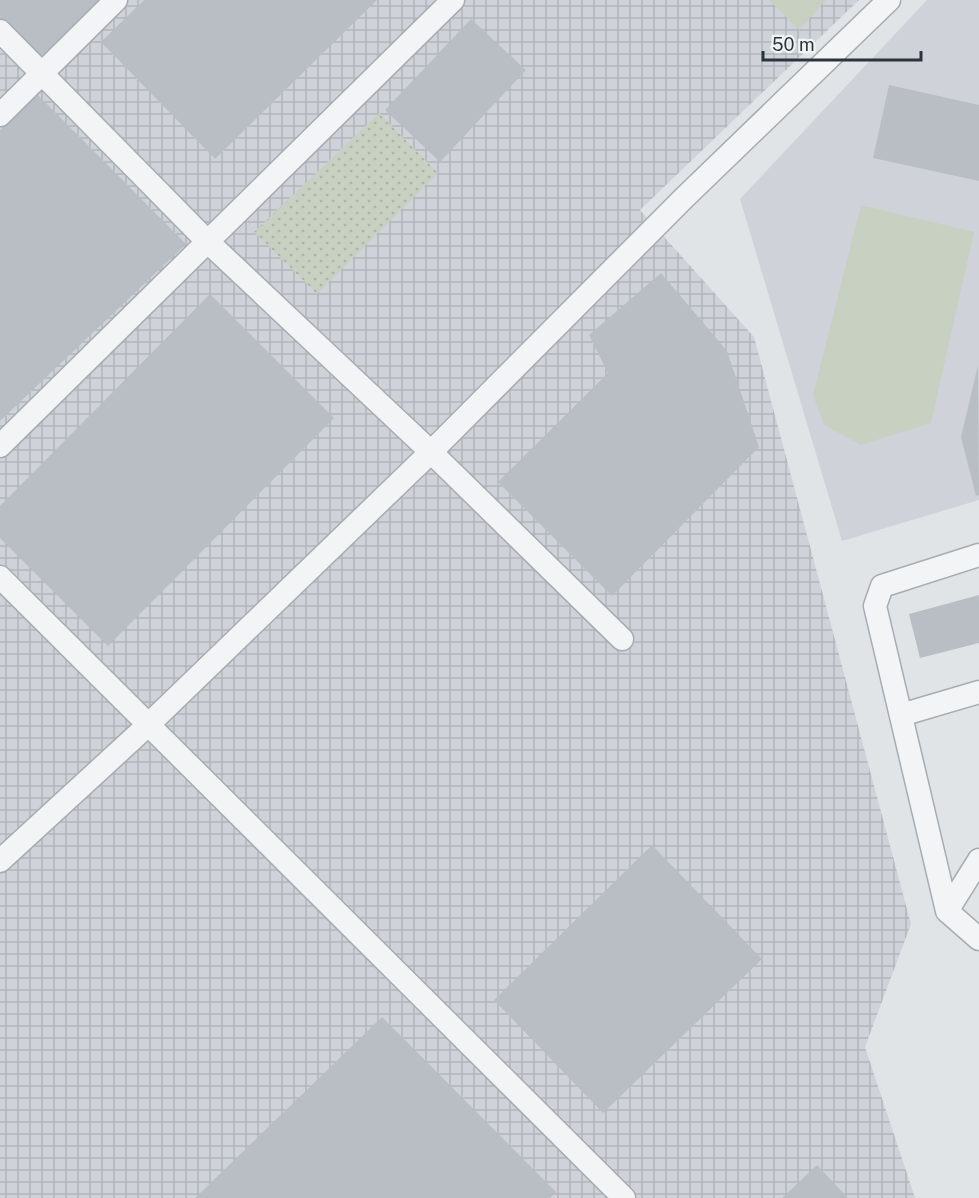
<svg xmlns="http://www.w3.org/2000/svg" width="979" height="1198" font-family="'Public Sans',sans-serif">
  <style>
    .built { fill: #cfd3d9 }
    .industrial { fill: url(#industrial-grid) }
    .grass { fill: #c8d0c2 }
    .park { fill: url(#park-dots) }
    .building { fill: #b8bec4 }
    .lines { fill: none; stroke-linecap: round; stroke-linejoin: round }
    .minor-casing { stroke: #a6acb1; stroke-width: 25 }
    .minor { stroke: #f2f4f6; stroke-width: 22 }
  </style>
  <defs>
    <pattern id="industrial-grid" width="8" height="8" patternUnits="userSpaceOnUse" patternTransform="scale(1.5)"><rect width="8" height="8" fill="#cfd3d9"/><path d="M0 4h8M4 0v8" fill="none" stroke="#b2b6bb"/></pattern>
    <pattern id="park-dots" width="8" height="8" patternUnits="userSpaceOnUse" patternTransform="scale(1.5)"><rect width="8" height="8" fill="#c8d0c2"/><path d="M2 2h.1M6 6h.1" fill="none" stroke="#acb3a8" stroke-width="1.8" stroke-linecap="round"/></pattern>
  </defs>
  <rect width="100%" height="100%" fill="#e0e4e7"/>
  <path class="built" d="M 927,0 L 979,0 L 979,500 L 842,541 L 740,199 Z"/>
  <path class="industrial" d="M 0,0 L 859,0 L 640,210 L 754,337 L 911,924 L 865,1047 L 915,1198 L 0,1198 Z"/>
  <path class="grass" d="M 769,0 L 826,0 L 799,30 Z
    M 861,205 L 974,232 L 931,423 L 861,445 L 824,425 L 813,395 Z"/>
  <path class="park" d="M 379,113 L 438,173 L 317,294 L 254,232 Z"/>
  <path class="building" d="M 0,0 L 101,0 L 43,58 L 0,16 Z
    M 144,0 L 377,0 L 215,159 L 101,42 Z
    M 471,19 L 526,70 L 440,162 L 385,110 Z
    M 889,85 L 979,105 L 979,181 L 873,158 Z
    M 38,95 L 186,244 L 0,421 L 0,130 Z
    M 661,273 L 727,351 L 759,447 L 612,596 L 498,482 L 608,373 L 589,335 Z
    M 210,294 L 334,418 L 108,646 L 0,538 L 0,506 Z
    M 978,365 L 979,495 L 976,496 L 961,437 Z
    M 979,595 L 979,643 L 920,658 L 909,614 Z
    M 652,845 L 762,959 L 603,1113 L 494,1000 Z
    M 382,1017 L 556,1192 L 550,1198 L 195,1198 Z
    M 817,1165 L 848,1198 L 782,1198 Z"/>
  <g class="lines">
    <g class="minor-casing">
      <path id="minor" d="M 0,31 L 208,242 L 431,452 L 622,639
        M 0,115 L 116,0
        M 0,446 L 453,0
        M 979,555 L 882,586 L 875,606 L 947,911 L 979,939
        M 0,577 L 624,1198
        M 901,715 L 979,692
        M 0,861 L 148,725 L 431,452 L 684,198 L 889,0
        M 947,911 L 979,860"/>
    </g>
    <use href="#minor" class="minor"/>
  </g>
  <path d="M763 51v9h158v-9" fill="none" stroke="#2b343d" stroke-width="3"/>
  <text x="772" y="51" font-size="18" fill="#2b343d" stroke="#eff3f5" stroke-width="4.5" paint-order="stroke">50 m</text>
</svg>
